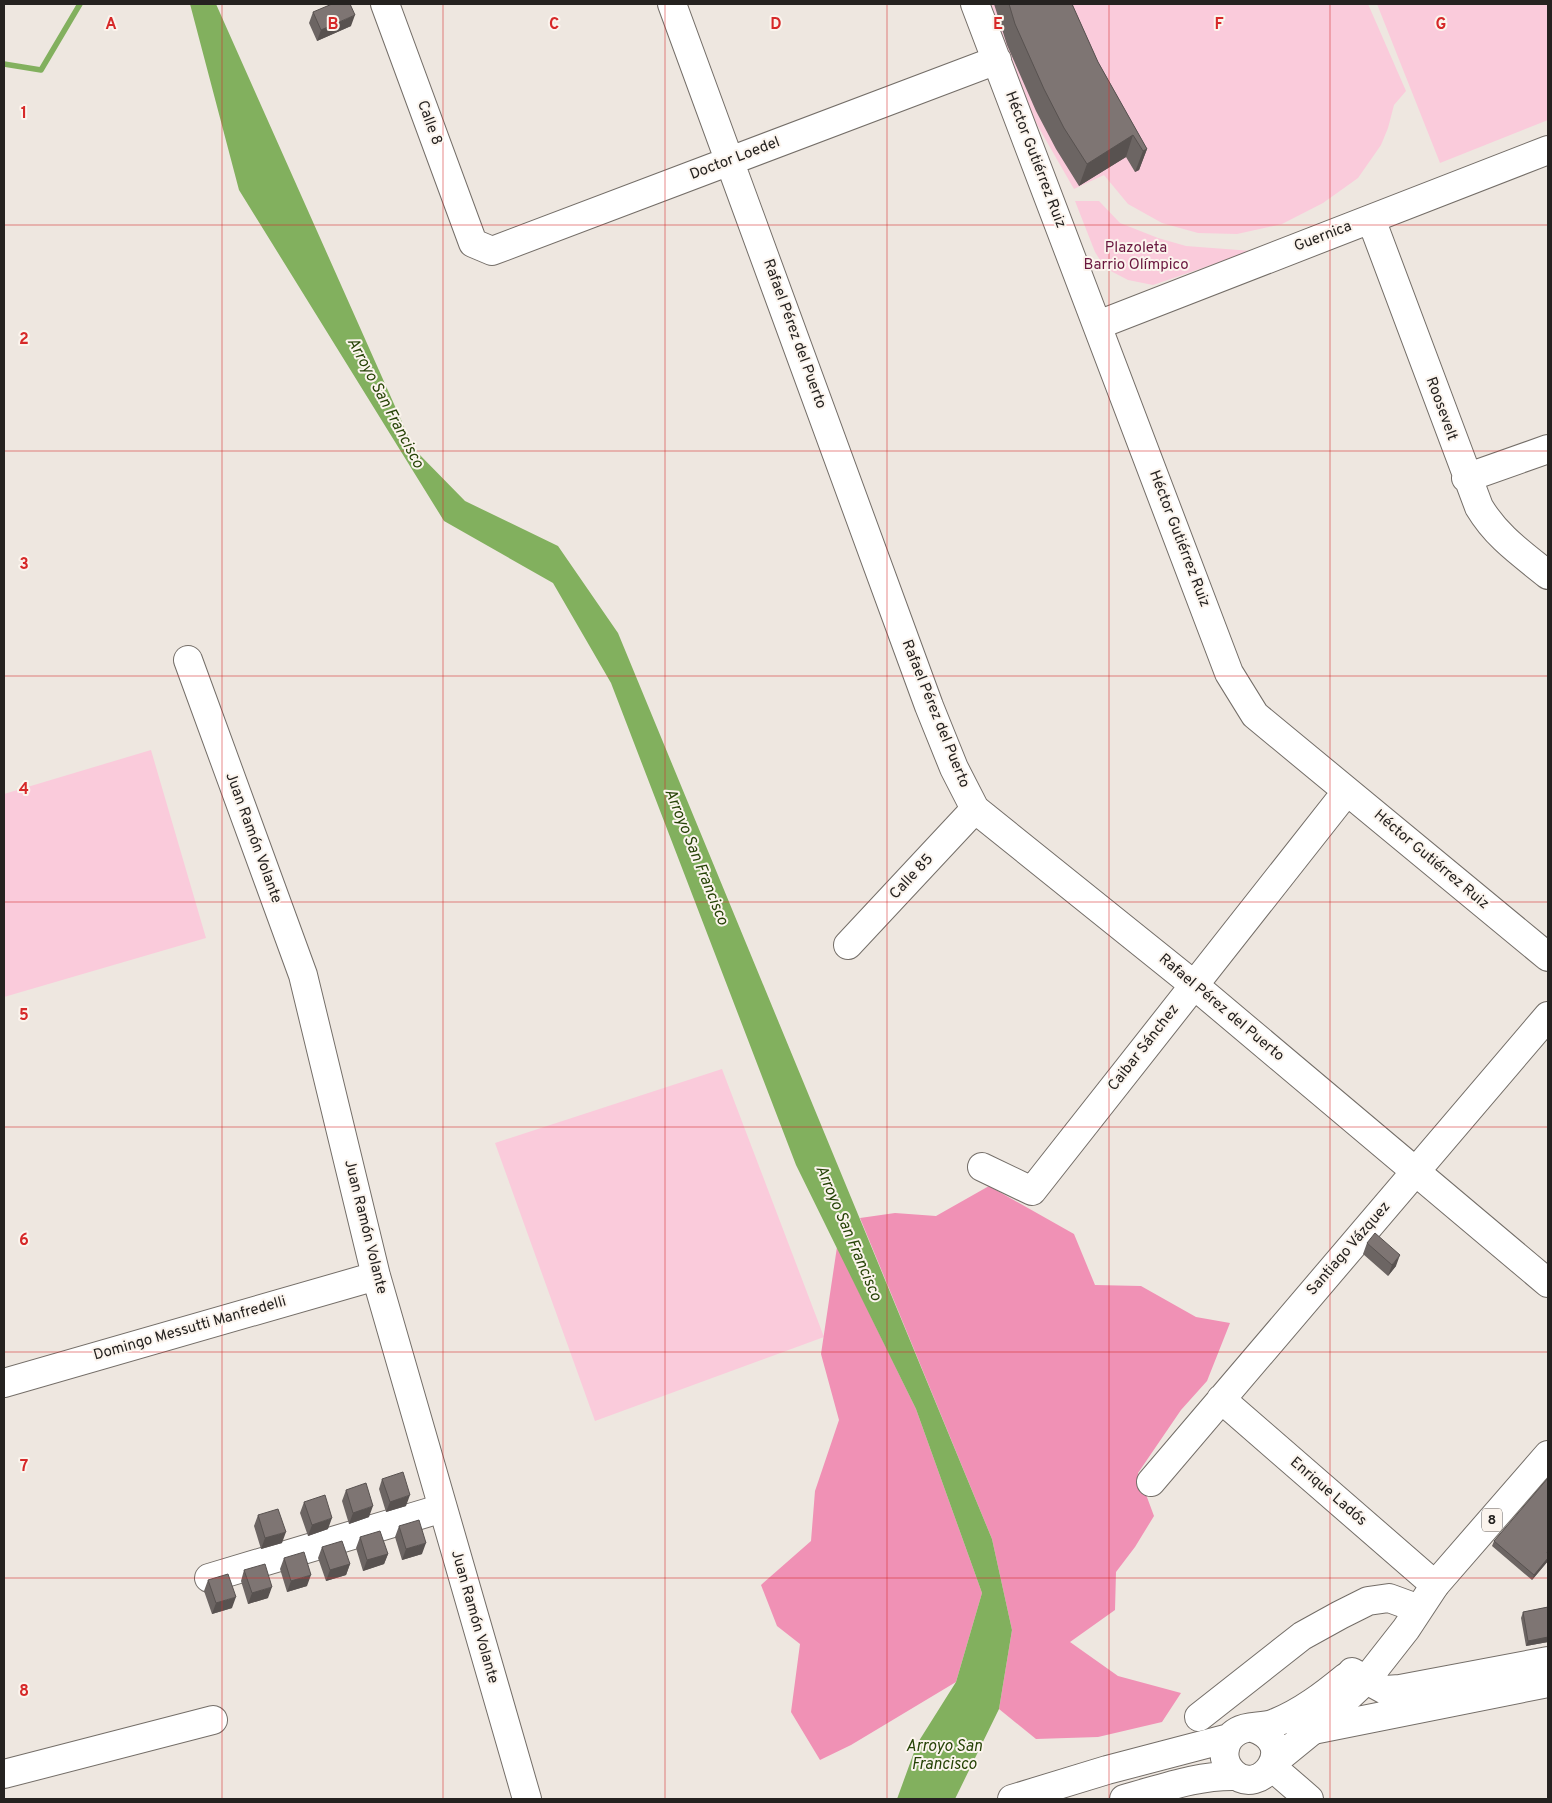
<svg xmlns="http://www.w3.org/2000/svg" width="1552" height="1803" font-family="Overpass,sans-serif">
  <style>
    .green { fill: #facbdb }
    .forest { fill: #f091b5 }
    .water { fill: #82b05e }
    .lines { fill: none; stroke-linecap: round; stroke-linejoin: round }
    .stream { stroke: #82b05e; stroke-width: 5.5 }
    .minor-casing { stroke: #746e68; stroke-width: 30 }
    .major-casing { stroke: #746e68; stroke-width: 30 }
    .highway-casing { stroke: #746e68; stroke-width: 30 }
    .minor { stroke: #fff; stroke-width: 28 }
    .major { stroke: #fff; stroke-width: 28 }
    .highway { stroke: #fff; stroke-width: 28 }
    .wall { fill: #6c6563 }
    .shaded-wall { fill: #585250 }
    .building { fill: #7e7573; stroke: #585250 }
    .grid { fill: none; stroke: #d62828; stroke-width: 1; stroke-opacity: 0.55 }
    .labels { text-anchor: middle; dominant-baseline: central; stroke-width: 4; stroke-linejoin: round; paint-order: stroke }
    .shield { fill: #fbf4ed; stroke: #65615e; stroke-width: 1 }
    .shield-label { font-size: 14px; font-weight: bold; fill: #252220 }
    .street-label { font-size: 15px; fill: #252220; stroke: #fbf4ed }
    .park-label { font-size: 15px; fill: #69163e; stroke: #fbf4ed }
    .water-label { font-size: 16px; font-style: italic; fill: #264306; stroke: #fbf4ed }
    .grid-label { font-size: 16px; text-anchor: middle; font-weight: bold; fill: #d62828; stroke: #fbf4ed; stroke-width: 4; stroke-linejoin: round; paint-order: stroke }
  </style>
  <rect width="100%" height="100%" fill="#eee7e0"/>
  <path class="green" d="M 991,4 L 1368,4 L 1406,91 L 1394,105 L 1388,128 L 1381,145 L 1358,178 L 1323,203 L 1282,224 L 1237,234 L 1198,233 L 1162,223 L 1128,204 L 1104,175 L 1074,189 L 1032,116 Z
    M 1377,4 L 1548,4 L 1548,120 L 1440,163 Z
    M 1075,201 L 1099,201 L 1120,223 L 1158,238 L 1186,246 L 1252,251 L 1153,285 L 1128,280 L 1105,268 L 1095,252 Z
    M 151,750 L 206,938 L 4,997 L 4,794 Z
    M 722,1069 L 824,1337 L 595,1421 L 495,1143 Z"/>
  <path class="forest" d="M 989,1186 L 1074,1234 L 1095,1285 L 1141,1286 L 1196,1317 L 1230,1323 L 1207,1381 L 1181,1410 L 1138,1473 L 1154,1516 L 1135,1547 L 1116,1572 L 1115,1610 L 1070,1642 L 1118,1676 L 1181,1693 L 1162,1722 L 1098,1737 L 1036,1739 L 999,1709 L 1012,1630 L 992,1539 L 860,1218 L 895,1213 L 936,1216 Z
    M 837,1247 L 916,1409 L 982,1593 L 956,1682 L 851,1745 L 820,1760 L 791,1712 L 800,1644 L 777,1626 L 761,1585 L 811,1541 L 815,1491 L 839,1420 L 821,1354 Z"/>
  <path class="water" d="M 190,4 L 216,4 L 414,449 L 465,501 L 558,546 L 618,633 L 992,1539 L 1012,1630 L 999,1709 L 955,1799 L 897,1799 L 917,1744 L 956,1682 L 982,1593 L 916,1409 L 796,1165 L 611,683 L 553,583 L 444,521 L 239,190 Z"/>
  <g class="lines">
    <path class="stream" d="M 4,64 L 41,70 L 80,4"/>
    <g class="minor-casing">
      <path id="minor" d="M 385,4 L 473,243 L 492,251 L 997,60
        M 672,4 L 929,706 L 954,768 L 975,809 L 1194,985 L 1548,1283
        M 975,4 L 1229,673 L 1255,715 L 1548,957
        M 1371,219 L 1479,507 C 1497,537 1521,553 1548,575
        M 1098,325 L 1548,150
        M 1466,478 L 1548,449
        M 188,660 L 303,975 L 376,1276 L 527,1799
        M 848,945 L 975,809
        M 982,1167 L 1032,1191 L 1347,791
        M 4,1383 L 376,1276
        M 1221,1399 L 1435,1585
        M 1151,1482 L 1548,1016
        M 209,1578 L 443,1508
        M 1199,1717 L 1302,1636 L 1340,1615 L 1368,1601 L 1389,1598 L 1411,1606
        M 1272,1767 L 1309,1799
        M 4,1774 L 213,1720"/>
    </g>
    <g class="major-casing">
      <path id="major" d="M 1352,1672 L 1385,1690 L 1400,1689 L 1548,1661
        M 1313,1730 L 1548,1683"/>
    </g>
    <g class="highway-casing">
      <path id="highway" d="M 1253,1728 C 1301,1744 1260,1799 1233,1773 C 1227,1767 1223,1758 1225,1749 C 1226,1741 1231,1735 1238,1731 C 1248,1725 1264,1728 1275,1723 C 1302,1712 1324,1695 1346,1677
        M 1275,1761 L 1313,1730 L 1366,1680 L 1406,1629 L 1435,1585 L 1548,1455
        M 1012,1799 L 1107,1770 L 1229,1738
        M 1124,1799 C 1161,1789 1197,1775 1236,1776"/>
    </g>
    <use href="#minor" class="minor"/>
    <use href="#major" class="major"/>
    <use href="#highway" class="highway"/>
  </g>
  <path class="wall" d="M 994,4 L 1072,4 L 1098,62 L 1147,149 L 1139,170 L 1135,172 L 1126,157 L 1079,186 L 1056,149 L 1036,111 L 1007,45 Z
    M 313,12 L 351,26 L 317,41 L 309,23 Z
    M 1367,1243 L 1396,1266 L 1388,1276 L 1363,1254 Z
    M 1548,1478 L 1548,1561 L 1532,1580 L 1492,1546 L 1494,1541 Z
    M 382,1479 L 406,1506 L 386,1512 L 379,1489 Z
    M 346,1490 L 369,1517 L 349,1524 L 342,1501 Z
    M 304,1502 L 328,1529 L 308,1536 L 300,1513 Z
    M 258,1515 L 282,1543 L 261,1549 L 254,1526 Z
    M 399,1526 L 422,1554 L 402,1560 L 395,1537 Z
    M 360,1537 L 388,1554 L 384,1564 L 363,1571 L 356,1548 Z
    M 322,1547 L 350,1564 L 346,1575 L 326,1581 L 318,1558 Z
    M 284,1558 L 307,1586 L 287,1592 L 280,1569 Z
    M 244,1570 L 268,1598 L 248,1604 L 241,1581 Z
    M 208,1580 L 232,1608 L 212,1614 L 204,1591 Z
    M 1548,1607 L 1548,1642 L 1526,1646 L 1521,1618 L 1523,1612 Z"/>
  <path class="shaded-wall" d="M 355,15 L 351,26 L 317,41 L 321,30 Z
    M 1133,135 L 1126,157 L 1079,186 L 1087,164 Z
    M 1147,149 L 1139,170 L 1135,172 L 1143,151 Z
    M 1400,1255 L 1396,1266 L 1388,1276 L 1392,1265 Z
    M 410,1495 L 406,1506 L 386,1512 L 390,1502 Z
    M 373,1506 L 369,1517 L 349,1524 L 353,1513 Z
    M 332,1518 L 328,1529 L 308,1536 L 312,1525 Z
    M 286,1532 L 282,1543 L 261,1549 L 265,1538 Z
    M 426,1543 L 422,1554 L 402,1560 L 406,1549 Z
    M 388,1554 L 384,1564 L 363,1571 L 367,1560 Z
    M 1548,1558 L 1548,1561 L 1532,1580 L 1534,1575 Z
    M 350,1564 L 346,1575 L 326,1581 L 330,1570 Z
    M 311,1575 L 307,1586 L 287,1592 L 291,1581 Z
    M 272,1587 L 268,1598 L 248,1604 L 252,1593 Z
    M 236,1597 L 232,1608 L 212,1614 L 216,1603 Z
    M 1548,1637 L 1548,1642 L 1526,1646 L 1528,1641 Z"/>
  <path class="building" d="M 332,4 L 350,4 L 355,15 L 321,30 L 313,12 Z
    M 1009,4 L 1072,4 L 1098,62 L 1147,149 L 1143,151 L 1133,135 L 1087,164 L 1064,128 L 1044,89 L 1015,24 Z
    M 1375,1233 L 1400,1255 L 1392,1265 L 1367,1243 Z
    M 403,1472 L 410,1495 L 390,1502 L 382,1479 Z
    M 1548,1478 L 1548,1551 L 1547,1553 L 1548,1554 L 1548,1558 L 1534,1575 L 1494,1541 Z
    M 366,1483 L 373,1506 L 353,1513 L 346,1490 Z
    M 325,1495 L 332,1518 L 312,1525 L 304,1502 Z
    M 278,1509 L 286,1532 L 265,1538 L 258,1515 Z
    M 419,1520 L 426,1543 L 406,1549 L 399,1526 Z
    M 380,1531 L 388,1554 L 367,1560 L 360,1537 Z
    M 342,1541 L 350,1564 L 330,1570 L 322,1547 Z
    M 304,1552 L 311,1575 L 291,1581 L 284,1558 Z
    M 265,1564 L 272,1587 L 252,1593 L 244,1570 Z
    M 228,1574 L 236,1597 L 216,1603 L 208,1580 Z
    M 1548,1607 L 1548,1637 L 1528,1641 L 1523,1612 Z"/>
  <path class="grid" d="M 222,4 L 222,1799M 443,4 L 443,1799M 665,4 L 665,1799M 887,4 L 887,1799M 1109,4 L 1109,1799M 1330,4 L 1330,1799M 4,225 L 1548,225M 4,451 L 1548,451M 4,676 L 1548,676M 4,902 L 1548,902M 4,1127 L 1548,1127M 4,1352 L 1548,1352M 4,1578 L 1548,1578"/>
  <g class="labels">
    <rect class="shield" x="1482" y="1508.5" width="20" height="23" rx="4"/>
    <g class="shield-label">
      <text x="1492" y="1520">8</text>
    </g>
    <g class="street-label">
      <text transform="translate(429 123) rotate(70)">Calle 8</text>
      <text transform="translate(735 159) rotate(-21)">Doctor Loedel</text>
      <text transform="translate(1035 160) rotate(69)">Héctor Gutiérrez Ruiz</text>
      <text transform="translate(1323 237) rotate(-21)">Guernica</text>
      <text transform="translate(794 334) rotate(70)">Rafael Pérez del Puerto</text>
      <text transform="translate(1441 409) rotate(70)">Roosevelt</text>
      <text transform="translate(1179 539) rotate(69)">Héctor Gutiérrez Ruiz</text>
      <text transform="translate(935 714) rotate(68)">Rafael Pérez del Puerto</text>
      <text transform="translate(253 838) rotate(70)">Juan Ramón Volante</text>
      <text transform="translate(1431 860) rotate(40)">Héctor Gutiérrez Ruiz</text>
      <text transform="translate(912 877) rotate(-47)">Calle 85</text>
      <text transform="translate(1221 1008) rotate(40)">Rafael Pérez del Puerto</text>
      <text transform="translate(1144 1048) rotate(-52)">Caibar Sánchez</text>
      <text transform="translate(365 1227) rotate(76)">Juan Ramón Volante</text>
      <text transform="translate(1349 1249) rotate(-49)">Santiago Vázquez</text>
      <text transform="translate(190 1329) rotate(-16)">Domingo Messutti Manfredelli</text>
      <text transform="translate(1328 1492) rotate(41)">Enrique Ladós</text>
      <text transform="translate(474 1617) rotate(74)">Juan Ramón Volante</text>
    </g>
    <g class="park-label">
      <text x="1136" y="248">Plazoleta<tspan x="1136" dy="17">Barrio Olímpico</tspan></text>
    </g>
    <g class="water-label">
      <text transform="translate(385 403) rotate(62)">Arroyo San Francisco</text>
      <text transform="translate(696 857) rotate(68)">Arroyo San Francisco</text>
      <text transform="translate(848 1233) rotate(67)">Arroyo San Francisco</text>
      <text x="944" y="1747">Arroyo San<tspan x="944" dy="18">Francisco</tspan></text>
    </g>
  </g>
  <g class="grid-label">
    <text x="111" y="29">A</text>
    <text x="333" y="29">B</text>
    <text x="554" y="29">C</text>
    <text x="776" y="29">D</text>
    <text x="998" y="29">E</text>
    <text x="1219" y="29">F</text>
    <text x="1441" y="29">G</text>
    <text x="24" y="118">1</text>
    <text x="24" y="344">2</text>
    <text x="24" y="569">3</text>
    <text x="24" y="794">4</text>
    <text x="24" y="1020">5</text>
    <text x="24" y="1245">6</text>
    <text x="24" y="1471">7</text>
    <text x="24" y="1696">8</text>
  </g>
  <rect width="1552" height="1803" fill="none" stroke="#252220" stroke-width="10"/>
</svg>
